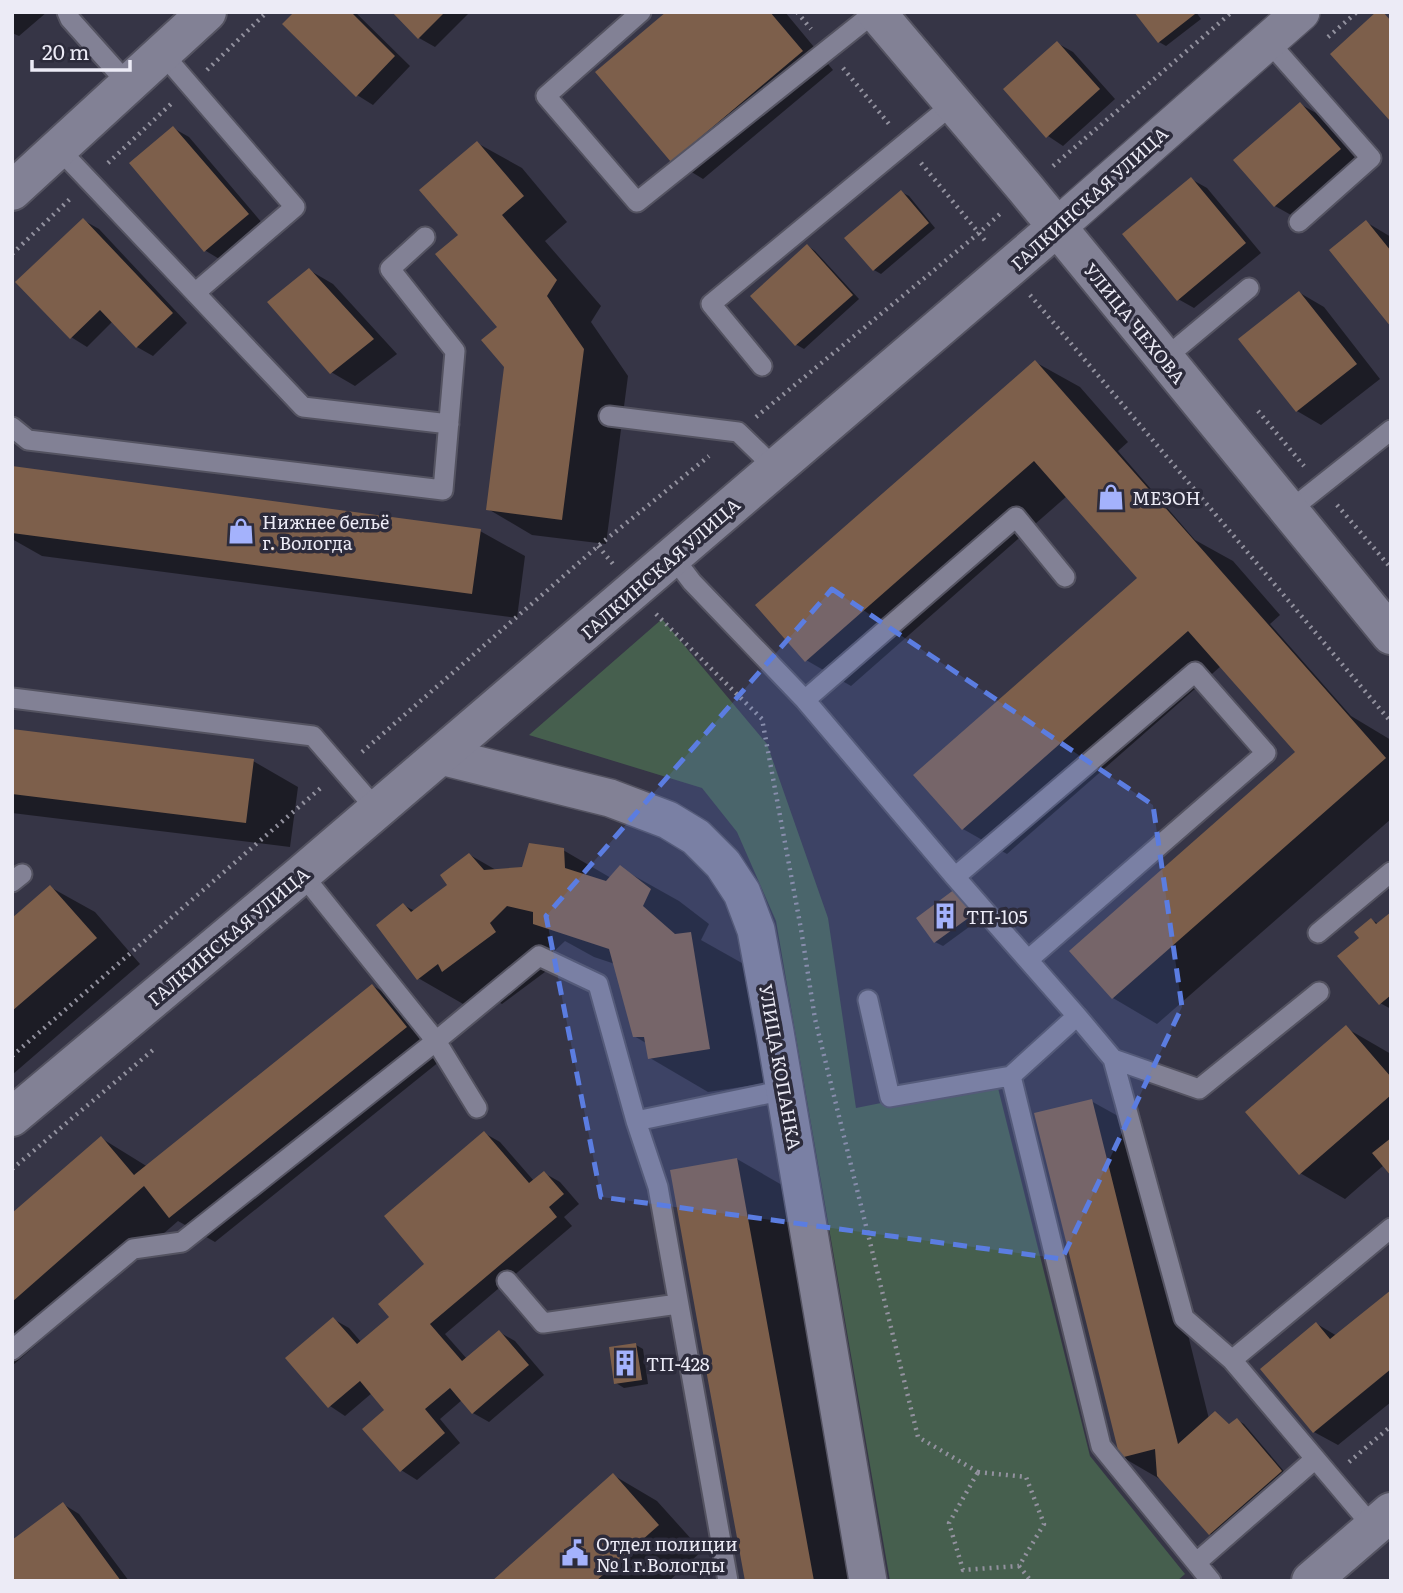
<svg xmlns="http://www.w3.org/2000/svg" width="1403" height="1593" font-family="Literata,serif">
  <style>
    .green { fill: #465f4e }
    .shadow { fill: #0007 }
    .building { fill: #7d5f4b }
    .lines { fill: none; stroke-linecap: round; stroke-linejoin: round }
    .service-casing { stroke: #545361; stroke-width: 23 }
    .minor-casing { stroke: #545361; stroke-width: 40 }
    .tertiary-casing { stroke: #545361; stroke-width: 42 }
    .path { stroke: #93929f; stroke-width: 4.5; stroke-dasharray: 2 5; stroke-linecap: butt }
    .service { stroke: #828195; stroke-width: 19 }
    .minor { stroke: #828195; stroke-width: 37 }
    .tertiary { stroke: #828195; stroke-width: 38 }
    .marked { fill: #5b7de1; fill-opacity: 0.2; stroke: #5b7de1; stroke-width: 5; stroke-dasharray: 14 9; stroke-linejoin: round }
    .labels { text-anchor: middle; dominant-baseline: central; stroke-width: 7; stroke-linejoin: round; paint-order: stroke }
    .street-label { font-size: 18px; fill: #ecebf6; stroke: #2c2b3b }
    .poi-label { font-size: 18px; fill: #ecebf6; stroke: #2c2b3b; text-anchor: start }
  </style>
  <rect width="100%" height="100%" fill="#363546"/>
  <path class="green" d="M 662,619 L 767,744 L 828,918 L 856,1108 L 996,1080 L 1090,1456 L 1185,1574 L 1177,1581 L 890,1581 L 776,921 L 737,832 L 702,788 L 529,735 Z"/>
  <path class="shadow" d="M 12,12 L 47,12 L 19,36 L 12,33 Z
    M 296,12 L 355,12 L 410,66 L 373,105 L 357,95 Z
    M 394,12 L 470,12 L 435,47 L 419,38 Z
    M 669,12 L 785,12 L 833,70 L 703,179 L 672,160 Z
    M 1136,12 L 1196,12 L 1201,19 L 1166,46 L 1159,42 Z
    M 1057,43 L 1073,52 L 1115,99 L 1063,146 L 1048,136 Z
    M 1300,104 L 1316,113 L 1356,159 L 1291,215 L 1275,206 Z
    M 173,128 L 189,137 L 263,224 L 221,260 L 206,251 Z
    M 477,143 L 522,168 L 567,222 L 545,241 L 601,306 L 591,322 L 628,376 L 606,544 L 532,535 L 488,509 L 506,367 L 499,327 L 460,235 Z
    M 1191,179 L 1207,188 L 1261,253 L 1194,308 L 1178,299 Z
    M 901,192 L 909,196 L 935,228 L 881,274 L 874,270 Z
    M 83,220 L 99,229 L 187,323 L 153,356 L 137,347 L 113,321 L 87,347 L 71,337 Z
    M 1366,222 L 1391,237 L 1391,324 Z
    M 808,246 L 815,251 L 859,299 L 804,349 L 797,345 L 752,296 Z
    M 309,270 L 333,284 L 397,354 L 355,386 L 331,372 Z
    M 1300,293 L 1324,307 L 1380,379 L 1321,425 L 1297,411 Z
    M 1035,362 L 1080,387 L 1128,442 L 1118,451 L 1195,540 L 1233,561 L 1280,615 L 1270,624 L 1351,716 L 1391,740 L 1391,819 L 1157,1024 L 1113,998 L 1297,752 L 1221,666 L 1007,854 L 963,829 L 1140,578 L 1067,496 L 851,686 L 806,660 Z
    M 12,468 L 480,531 L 525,556 L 517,618 L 42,556 L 12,539 Z
    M 12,731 L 253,761 L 298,787 L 290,847 L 12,813 Z
    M 563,850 L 611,878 L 620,868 L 679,901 L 709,924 L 701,940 L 749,967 L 768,1083 L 708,1092 L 650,1058 L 646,1043 L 634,1036 L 615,964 L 594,957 L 565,941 L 547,958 L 553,966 L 502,1004 L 494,999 L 477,1012 L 418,978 L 403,905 L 415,911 L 450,885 L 470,855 L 496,870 L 523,868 Z
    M 50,887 L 95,912 L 140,964 L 12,1075 L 12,920 Z
    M 955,891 L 980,919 L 943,946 L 935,942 Z
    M 1391,914 L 1391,1009 L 1380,1003 L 1361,938 L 1371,920 L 1379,924 Z
    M 373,986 L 417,1012 L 450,1053 L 215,1242 L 178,1221 L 12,1366 L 12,1215 L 101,1138 L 148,1167 Z
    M 1346,1028 L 1391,1054 L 1391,1173 L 1384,1165 L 1345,1199 L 1300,1173 Z
    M 1091,1101 L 1136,1126 L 1209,1419 L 1216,1413 L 1230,1425 L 1237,1420 L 1244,1424 L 1288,1476 L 1217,1538 L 1210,1534 L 1165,1482 L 1122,1457 Z
    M 484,1133 L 500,1142 L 534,1181 L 544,1173 L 560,1182 L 579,1204 L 564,1217 L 572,1226 L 445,1334 L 467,1359 L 499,1332 L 515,1341 L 544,1375 L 489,1422 L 473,1413 L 462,1400 L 440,1419 L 460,1443 L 417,1480 L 401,1470 L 387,1410 L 372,1393 L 345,1416 L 330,1406 L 333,1319 L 349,1328 L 362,1343 L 391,1317 L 427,1264 Z
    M 737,1159 L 782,1185 L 853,1581 L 746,1581 Z
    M 1391,1292 L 1391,1402 L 1338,1445 L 1314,1432 L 1317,1324 L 1337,1336 Z
    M 636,1345 L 643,1349 L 648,1384 L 624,1388 L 616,1383 Z
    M 613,1475 L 657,1501 L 702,1551 L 669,1581 L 495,1581 Z
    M 63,1504 L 79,1514 L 129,1581 L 13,1581 Z"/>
  <path class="building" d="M 294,12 L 351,12 L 395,56 L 356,97 L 282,24 Z
    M 392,12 L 445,12 L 418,39 Z
    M 666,12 L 770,12 L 803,51 L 671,162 L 595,72 Z
    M 1134,12 L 1194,12 L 1195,14 L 1158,43 Z
    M 1376,12 L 1383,12 L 1391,21 L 1391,122 L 1330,54 Z
    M 1057,41 L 1100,89 L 1046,138 L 1003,89 Z
    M 1300,102 L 1341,149 L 1274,207 L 1233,160 Z
    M 173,126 L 249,214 L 204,252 L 129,163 Z
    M 477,141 L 524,196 L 502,215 L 557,280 L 547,296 L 584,349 L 562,520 L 486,510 L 504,367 L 481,340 L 497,327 L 435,254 L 458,235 L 419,190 Z
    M 1191,177 L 1246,243 L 1177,301 L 1122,234 Z
    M 901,190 L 929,223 L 873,271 L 844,238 Z
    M 83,218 L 173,313 L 136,348 L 100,310 L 70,339 L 15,282 Z
    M 1366,220 L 1391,251 L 1391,327 L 1329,250 Z
    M 807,244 L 853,295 L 795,346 L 750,296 Z
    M 309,268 L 374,339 L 330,374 L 267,302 Z
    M 1299,291 L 1357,364 L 1296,412 L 1238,339 Z
    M 1035,360 L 1386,758 L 1112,999 L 1069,951 L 1295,752 L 1188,631 L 962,830 L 913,775 L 1137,578 L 1034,461 L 805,662 L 755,605 Z
    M 12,466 L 481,529 L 472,594 L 12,533 Z
    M 12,729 L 254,759 L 246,823 L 12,794 Z
    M 529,843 L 564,848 L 565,868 L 606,881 L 620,865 L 651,889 L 643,906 L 675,934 L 691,932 L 710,1049 L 648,1059 L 644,1037 L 633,1037 L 609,949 L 533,924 L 533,912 L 507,906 L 490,923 L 496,932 L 442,972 L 438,964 L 417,980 L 376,925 L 403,903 L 411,912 L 447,885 L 440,875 L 469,853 L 484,870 L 522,867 Z
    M 50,885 L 97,938 L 12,1011 L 12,918 Z
    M 955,889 L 974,914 L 934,943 L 916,918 Z
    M 1391,912 L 1391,995 L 1379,1005 L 1337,956 L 1359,938 L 1354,932 L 1371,918 L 1376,924 Z
    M 372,984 L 407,1027 L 169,1218 L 144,1186 L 12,1302 L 12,1213 L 101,1136 L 134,1175 Z
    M 1346,1025 L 1391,1077 L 1391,1095 L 1299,1175 L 1245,1112 Z
    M 1092,1099 L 1178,1444 L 1215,1411 L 1229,1424 L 1237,1418 L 1282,1471 L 1209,1535 L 1157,1476 L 1155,1449 L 1120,1458 L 1034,1113 Z
    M 484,1131 L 529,1183 L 544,1171 L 564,1194 L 549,1207 L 557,1217 L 430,1324 L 462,1361 L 499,1330 L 529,1365 L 472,1414 L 450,1388 L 425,1409 L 445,1433 L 400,1472 L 362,1429 L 384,1410 L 360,1381 L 328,1408 L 285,1358 L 333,1317 L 357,1344 L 389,1317 L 378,1304 L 424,1264 L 384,1216 Z
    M 1391,1138 L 1391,1176 L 1372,1153 Z
    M 737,1158 L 814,1581 L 745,1581 L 707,1375 L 670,1170 Z
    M 1391,1290 L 1391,1369 L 1313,1433 L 1260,1369 L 1316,1322 L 1330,1339 Z
    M 636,1343 L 642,1380 L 614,1384 L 609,1347 Z
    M 613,1473 L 659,1525 L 596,1581 L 492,1581 Z
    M 63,1502 L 121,1581 L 12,1581 L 12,1540 Z"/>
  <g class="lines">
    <g class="service-casing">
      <path id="service" d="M 67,12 L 70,19 L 128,84
        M 641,12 L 546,96 L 637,202 L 875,12
        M 1268,41 L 1371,158 L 1299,222
        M 162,53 L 295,207 L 195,293
        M 58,148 L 303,407 L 449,424
        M 1164,359 L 1249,288
        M 762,366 L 711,304 L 954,103
        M 609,416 L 738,432 L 776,469
        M 12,427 L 28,440 L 443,490 L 455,351 L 390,269 L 425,237
        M 1289,511 L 1391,430
        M 673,557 L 692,582 L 805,700 L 955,877 L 1077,1016 L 1011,1076 L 1101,1446 L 1211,1581
        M 12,698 L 313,736 L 377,810
        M 805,700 L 1016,517 L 1065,577
        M 955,877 L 1195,672 L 1266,753 L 1028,960
        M 12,882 L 22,874
        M 1318,933 L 1391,872
        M 868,1000 L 890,1097 L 1011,1076
        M 1077,1016 L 1113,1059 L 1184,1318 L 1232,1360 L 1373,1527
        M 1113,1059 L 1199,1089 L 1319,992
        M 477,1108 L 436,1041 L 539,956 L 598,984 L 636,1121
        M 507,1281 L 543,1323 L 678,1304
        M 12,1350 L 133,1249 L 182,1242 L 436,1041 L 302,874
        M 1232,1360 L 1391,1228
        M 1197,1562 L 1315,1459
        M 728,1581 L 658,1187 L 636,1121 L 785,1090"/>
    </g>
    <g class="minor-casing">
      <path id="minor" d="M 1057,227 L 1301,12
        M 441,756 L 610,798 L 668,820 L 696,837 L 723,864 L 742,893 L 756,930 L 775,1032 L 868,1581"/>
    </g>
    <g class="tertiary-casing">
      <path id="tertiary" d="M 876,12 L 1026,189 L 1391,635
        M 12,191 L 207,12
        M 12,1117 L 302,874 L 1057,227
        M 1311,1581 L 1391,1512"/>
    </g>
    <path class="path" d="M 797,12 L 811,29
      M 1328,37 L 1357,12
      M 843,68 L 889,124
      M 207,70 L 267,12
      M 108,163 L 173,102
      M 921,163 L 987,243
      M 1053,166 L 1232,12
      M 12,254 L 71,198
      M 1030,295 L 1391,722
      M 1258,411 L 1304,466
      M 756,417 L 979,233 L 1002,212
      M 1337,505 L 1391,568
      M 598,546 L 613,564
      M 656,614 L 762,719 L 801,929 L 815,1019 L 918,1437 L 978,1472
      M 362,752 L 598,546 L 709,456
      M 12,1056 L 323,786
      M 12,1169 L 153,1050
      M 1349,1462 L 1391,1426
      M 978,1472 L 1026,1477 L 1044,1524 L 1019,1566 L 963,1570 L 949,1523 Z
      M 1019,1566 L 1031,1581"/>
    <use href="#service" class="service"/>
    <use href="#minor" class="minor"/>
    <use href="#tertiary" class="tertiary"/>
  </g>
  <path class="marked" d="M 832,589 L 1153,805 L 1182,1007 L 1062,1259 L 601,1197 L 546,916 Z"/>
  <defs>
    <g id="shop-bare" transform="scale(2.1)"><path d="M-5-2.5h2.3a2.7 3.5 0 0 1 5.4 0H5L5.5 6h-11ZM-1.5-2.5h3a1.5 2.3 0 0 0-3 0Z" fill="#a4b2fc" stroke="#2c2b3b" stroke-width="2.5" paint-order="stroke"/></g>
    <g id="building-bare" transform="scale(2.1)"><path d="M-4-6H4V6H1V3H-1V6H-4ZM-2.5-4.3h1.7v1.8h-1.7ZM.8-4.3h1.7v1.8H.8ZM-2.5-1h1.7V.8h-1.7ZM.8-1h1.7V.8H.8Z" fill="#a4b2fc" stroke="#2c2b3b" stroke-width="2.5" paint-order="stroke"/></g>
    <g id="civic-bare" transform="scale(2.1)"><path d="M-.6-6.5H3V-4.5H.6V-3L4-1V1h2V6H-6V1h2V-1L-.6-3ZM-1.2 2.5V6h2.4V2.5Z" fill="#a4b2fc" stroke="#2c2b3b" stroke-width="2.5" paint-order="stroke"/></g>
  </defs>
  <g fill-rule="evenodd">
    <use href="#shop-bare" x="1111" y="497"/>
    <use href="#shop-bare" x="241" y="531"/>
    <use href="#building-bare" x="945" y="916"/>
    <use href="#building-bare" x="625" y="1363"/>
    <use href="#civic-bare" x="575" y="1553"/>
  </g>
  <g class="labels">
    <g class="street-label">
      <text transform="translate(1089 198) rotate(-42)">ГАЛКИНСКАЯ УЛИЦА</text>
      <text transform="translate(1135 323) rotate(51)">УЛИЦА ЧЕХОВА</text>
      <text transform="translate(660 568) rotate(-41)">ГАЛКИНСКАЯ УЛИЦА</text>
      <text transform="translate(228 936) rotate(-40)">ГАЛКИНСКАЯ УЛИЦА</text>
      <text transform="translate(781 1067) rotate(80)">УЛИЦА КОПАНКА</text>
    </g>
    <g class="poi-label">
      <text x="1132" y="497">МЕЗОН</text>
      <text x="262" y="521">Нижнее бельё<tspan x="262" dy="21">г. Вологда</tspan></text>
      <text x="966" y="916">ТП-105</text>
      <text x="646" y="1363">ТП-428</text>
      <text x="596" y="1543">Отдел полиции<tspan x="596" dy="21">№ 1 г.Вологды</tspan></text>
    </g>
  </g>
  <rect width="1403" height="1593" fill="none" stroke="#ecebf6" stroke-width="28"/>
  <path d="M32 60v10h98v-10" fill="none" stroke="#ecebf6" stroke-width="3.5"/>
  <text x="42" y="60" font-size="21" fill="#ecebf6" stroke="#2c2b3b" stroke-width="5" paint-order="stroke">20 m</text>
</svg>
